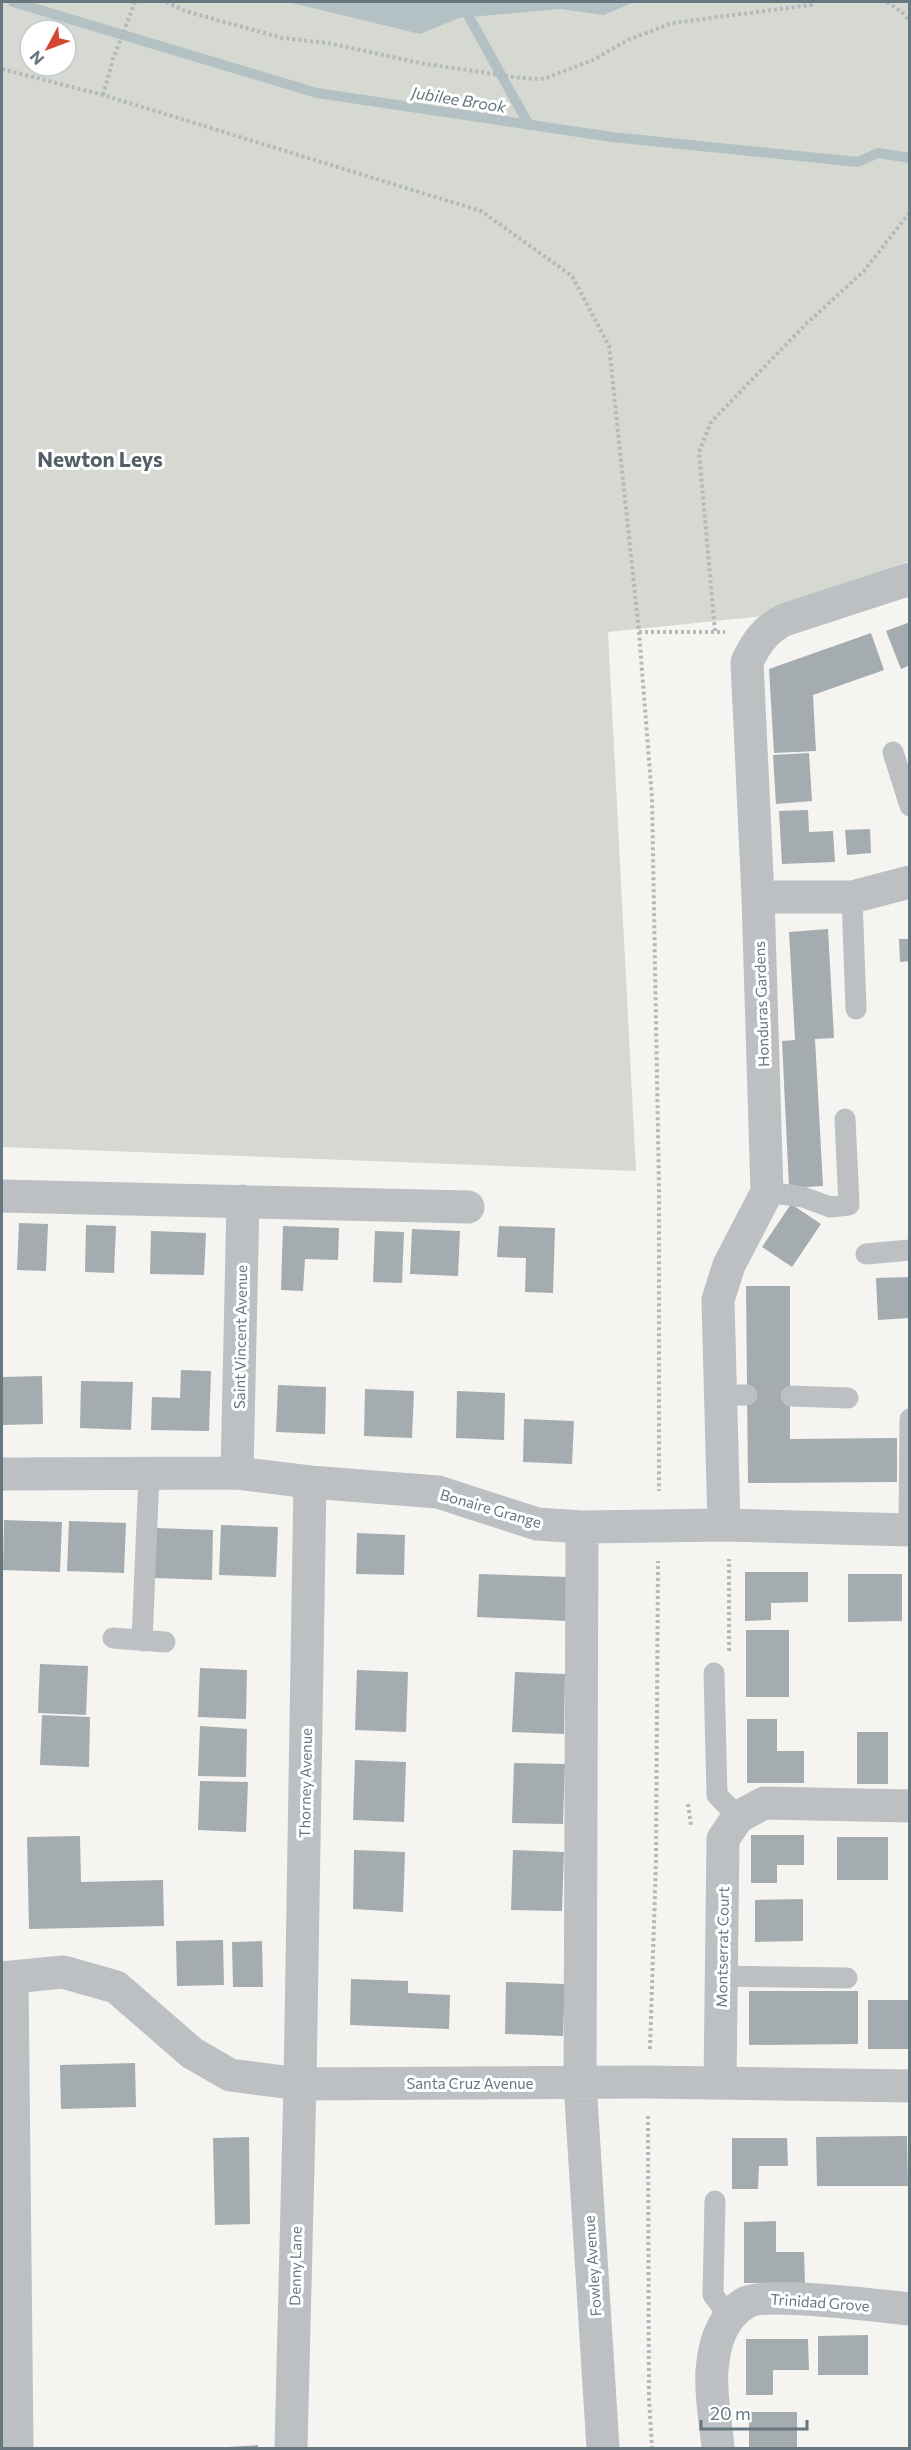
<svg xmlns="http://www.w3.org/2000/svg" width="911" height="2450" font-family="Commissioner,sans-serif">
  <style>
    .green { fill: #d5d9d1; fill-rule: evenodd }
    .water { fill: #b4c1c4 }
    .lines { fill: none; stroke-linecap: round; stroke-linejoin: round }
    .stream { stroke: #b4c1c4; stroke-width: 10 }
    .building { fill: #a4acb0 }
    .path { stroke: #b6b9bb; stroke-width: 4; stroke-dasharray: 3 3; stroke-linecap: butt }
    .service { stroke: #bcc0c3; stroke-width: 21 }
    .minor { stroke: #bcc0c3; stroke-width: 33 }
    .labels { text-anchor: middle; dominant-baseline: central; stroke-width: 6; stroke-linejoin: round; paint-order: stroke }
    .street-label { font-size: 15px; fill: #667780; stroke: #fff }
    .water-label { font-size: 16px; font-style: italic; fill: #62787d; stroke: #fff }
    .district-label { font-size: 21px; font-weight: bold; fill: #535f66; stroke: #fff }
  </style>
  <rect width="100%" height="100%" fill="#f5f4f1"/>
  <path class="green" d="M 2,2 L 909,2 L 909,561 L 765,616 L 608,632 L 636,1171 L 2,1147 ZM 30,30 L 66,30 L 66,66 L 30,66 Z"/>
  <path class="water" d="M 288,2 L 634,2 L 604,15 L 560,9 L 459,18 L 420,34 Z"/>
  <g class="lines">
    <path class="stream" d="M 13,2 L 317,93 L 612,137 L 858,162 L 878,153 L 910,158
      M 469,17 L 529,125"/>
  </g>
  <path class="building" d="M 910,622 L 910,665 L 901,669 L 886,631 Z
    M 871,633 L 884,670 L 813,695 L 816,751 L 774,753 L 769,669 Z
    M 809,753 L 812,801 L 776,804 L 773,755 Z
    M 808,810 L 809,832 L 833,831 L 835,862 L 782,864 L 779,811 Z
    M 870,829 L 871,853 L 847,855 L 845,830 Z
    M 828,929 L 834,1038 L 815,1039 L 823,1186 L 789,1188 L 782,1041 L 795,1040 L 789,932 Z
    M 899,939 L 910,939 L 910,961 L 900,962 Z
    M 791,1204 L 821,1224 L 792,1267 L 762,1247 Z
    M 19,1223 L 48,1224 L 46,1271 L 17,1270 Z
    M 86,1225 L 116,1226 L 114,1273 L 85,1272 Z
    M 283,1226 L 339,1228 L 338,1260 L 305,1259 L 303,1291 L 281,1290 Z
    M 499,1226 L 555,1228 L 553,1293 L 525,1292 L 526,1258 L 497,1257 Z
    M 412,1229 L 460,1231 L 458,1276 L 410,1274 Z
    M 151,1231 L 206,1233 L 204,1275 L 150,1274 Z
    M 375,1231 L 404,1232 L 402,1283 L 373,1282 Z
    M 910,1277 L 910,1318 L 878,1320 L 876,1278 Z
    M 746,1286 L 790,1286 L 790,1439 L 897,1438 L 897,1482 L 748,1483 Z
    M 181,1370 L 211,1371 L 209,1431 L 151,1430 L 152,1397 L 180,1398 Z
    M 42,1376 L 43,1424 L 2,1425 L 2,1377 Z
    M 81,1381 L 133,1382 L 131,1430 L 80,1428 Z
    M 278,1385 L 326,1387 L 325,1434 L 276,1432 Z
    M 365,1389 L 414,1391 L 412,1438 L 364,1436 Z
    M 457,1391 L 505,1393 L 504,1440 L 456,1438 Z
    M 524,1419 L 574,1421 L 572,1464 L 523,1462 Z
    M 4,1520 L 62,1522 L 60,1572 L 3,1570 Z
    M 69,1521 L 126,1523 L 124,1573 L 67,1571 Z
    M 221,1525 L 278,1527 L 276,1577 L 219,1575 Z
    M 156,1528 L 213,1530 L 212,1580 L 154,1578 Z
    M 357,1533 L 405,1535 L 404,1575 L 356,1574 Z
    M 745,1572 L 808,1572 L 808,1602 L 771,1603 L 771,1620 L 745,1621 Z
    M 479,1574 L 569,1577 L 568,1621 L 477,1617 Z
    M 848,1574 L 902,1574 L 902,1621 L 848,1622 Z
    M 746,1630 L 789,1630 L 789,1697 L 746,1697 Z
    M 40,1664 L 88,1666 L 86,1715 L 38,1713 Z
    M 200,1668 L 247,1670 L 246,1719 L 198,1717 Z
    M 357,1670 L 408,1672 L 406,1732 L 355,1730 Z
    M 515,1672 L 565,1674 L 564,1734 L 512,1732 Z
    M 42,1715 L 90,1717 L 89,1767 L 40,1765 Z
    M 747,1719 L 777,1719 L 777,1751 L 804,1751 L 804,1783 L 747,1783 Z
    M 200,1726 L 247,1729 L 246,1777 L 198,1776 Z
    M 857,1732 L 888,1732 L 888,1784 L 857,1784 Z
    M 355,1760 L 406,1762 L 404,1822 L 353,1820 Z
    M 514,1763 L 565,1764 L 563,1824 L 512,1823 Z
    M 200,1781 L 248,1782 L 246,1832 L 198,1830 Z
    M 751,1835 L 804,1835 L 804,1865 L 777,1865 L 777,1883 L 751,1883 Z
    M 80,1836 L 81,1882 L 163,1880 L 164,1926 L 29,1929 L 27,1837 Z
    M 837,1837 L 888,1837 L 888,1880 L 837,1880 Z
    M 354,1850 L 405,1852 L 403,1912 L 353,1909 Z
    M 513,1850 L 564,1852 L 562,1911 L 511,1910 Z
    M 803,1899 L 803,1941 L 755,1942 L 755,1900 Z
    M 223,1940 L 224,1985 L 177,1986 L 176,1941 Z
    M 262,1941 L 263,1987 L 233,1987 L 232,1942 Z
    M 351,1979 L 408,1981 L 408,1993 L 450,1995 L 449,2029 L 350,2025 Z
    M 506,1982 L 565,1984 L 563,2036 L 505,2034 Z
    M 749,1991 L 858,1991 L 858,2044 L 749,2045 Z
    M 868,2000 L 910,2000 L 910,2049 L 868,2049 Z
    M 135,2063 L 136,2107 L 61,2109 L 60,2065 Z
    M 907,2136 L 908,2186 L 817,2186 L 816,2137 Z
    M 249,2137 L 250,2224 L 215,2225 L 213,2138 Z
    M 732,2138 L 787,2138 L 788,2166 L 759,2166 L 758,2189 L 732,2189 Z
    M 776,2221 L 776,2252 L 804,2252 L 805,2283 L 744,2283 L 744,2222 Z
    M 868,2335 L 868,2375 L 818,2375 L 818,2336 Z
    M 746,2339 L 808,2339 L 809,2370 L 773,2370 L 773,2395 L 746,2395 Z
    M 749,2412 L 797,2412 L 797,2448 L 749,2448 Z
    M 258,2445 L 258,2448 L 227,2448 L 227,2447 Z"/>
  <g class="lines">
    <path class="path" d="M 166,2 L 185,11 L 282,38 L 328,43 L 420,63 L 521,78 L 544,79 L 593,60 L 628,40 L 672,23 L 811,5 L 814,2
      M 887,2 L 902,12 L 910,22
      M 2,69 L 103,95 L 481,211 L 572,276 L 609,346 L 639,632 L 652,798 L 659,1188 L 659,1491
      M 103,95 L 113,59 L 135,2
      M 715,631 L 699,452 L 711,422 L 806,324 L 864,271 L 910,212
      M 639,632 L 725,632
      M 729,1651 L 729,1559
      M 688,1804 L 691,1826
      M 650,2049 L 656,1861 L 658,1561
      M 648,2116 L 649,2399 L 652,2448"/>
    <path class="service" d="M 893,752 L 910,806
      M 852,897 L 856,1009
      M 767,1192 L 803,1197 L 830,1207 L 849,1205 L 845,1119
      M 866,1254 L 910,1250
      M 721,1395 L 747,1395
      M 791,1396 L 848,1398
      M 909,1530 L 910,1419
      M 113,1638 L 165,1642
      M 142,1641 L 149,1474
      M 714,1673 L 717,1795 L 738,1817
      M 722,1976 L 847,1978
      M 715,2201 L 713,2295 L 729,2316"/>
    <path class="minor" d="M 758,897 L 852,897 L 910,882
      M 2,1196 L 468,1207
      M 237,1473 L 243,1201
      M 2,1474 L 237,1473 L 310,1482 L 438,1492 L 537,1524 L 582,1527 L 724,1525 L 910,1530
      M 724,1525 L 718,1300 L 729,1265 L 767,1192 L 758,897 L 747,662 C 756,643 765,630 784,620 L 910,579
      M 582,1527 L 580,2083 L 603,2448
      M 12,1977 L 17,2448
      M 2,1978 L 63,1972 L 116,1987 L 192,2053 L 230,2075 L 300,2084 L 648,2082 L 910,2086
      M 720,2083 L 723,1839 L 738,1817 L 764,1803 L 910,1806
      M 291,2448 L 300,2084 L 310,1482
      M 718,2448 C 716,2423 710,2395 712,2370 C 714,2344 721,2318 745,2303 C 765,2291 880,2306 910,2309"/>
  </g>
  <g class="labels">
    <g class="street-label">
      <text transform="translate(761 1004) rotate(-92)">Honduras Gardens</text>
      <text transform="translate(240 1337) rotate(-89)">Saint Vincent Avenue</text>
      <text transform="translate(491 1508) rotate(16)">Bonaire Grange</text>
      <text transform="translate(305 1783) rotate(-89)">Thorney Avenue</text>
      <text transform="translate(722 1947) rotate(-89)">Montserrat Court</text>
      <text x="470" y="2083">Santa Cruz Avenue</text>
      <text transform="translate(295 2266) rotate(-89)">Denny Lane</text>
      <text transform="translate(592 2266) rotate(-94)">Fowley Avenue</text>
      <text transform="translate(820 2302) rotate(4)">Trinidad Grove</text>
    </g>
    <g class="water-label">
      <text transform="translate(459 99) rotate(9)">Jubilee Brook</text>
    </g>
    <g class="district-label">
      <text x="100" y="458">Newton Leys</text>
    </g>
  </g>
  <rect width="911" height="2450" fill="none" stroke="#667780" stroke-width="6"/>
  <g transform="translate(48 48) rotate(229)"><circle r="28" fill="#ffffff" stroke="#c2c9cc" stroke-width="1.5"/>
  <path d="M0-4.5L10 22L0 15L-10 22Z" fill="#d54731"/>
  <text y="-9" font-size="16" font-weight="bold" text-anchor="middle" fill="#667780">N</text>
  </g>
  <path d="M701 2420v9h106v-9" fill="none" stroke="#667780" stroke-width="3"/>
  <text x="710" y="2420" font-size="18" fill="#667780" stroke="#ffffff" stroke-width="4.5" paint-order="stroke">20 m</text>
</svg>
